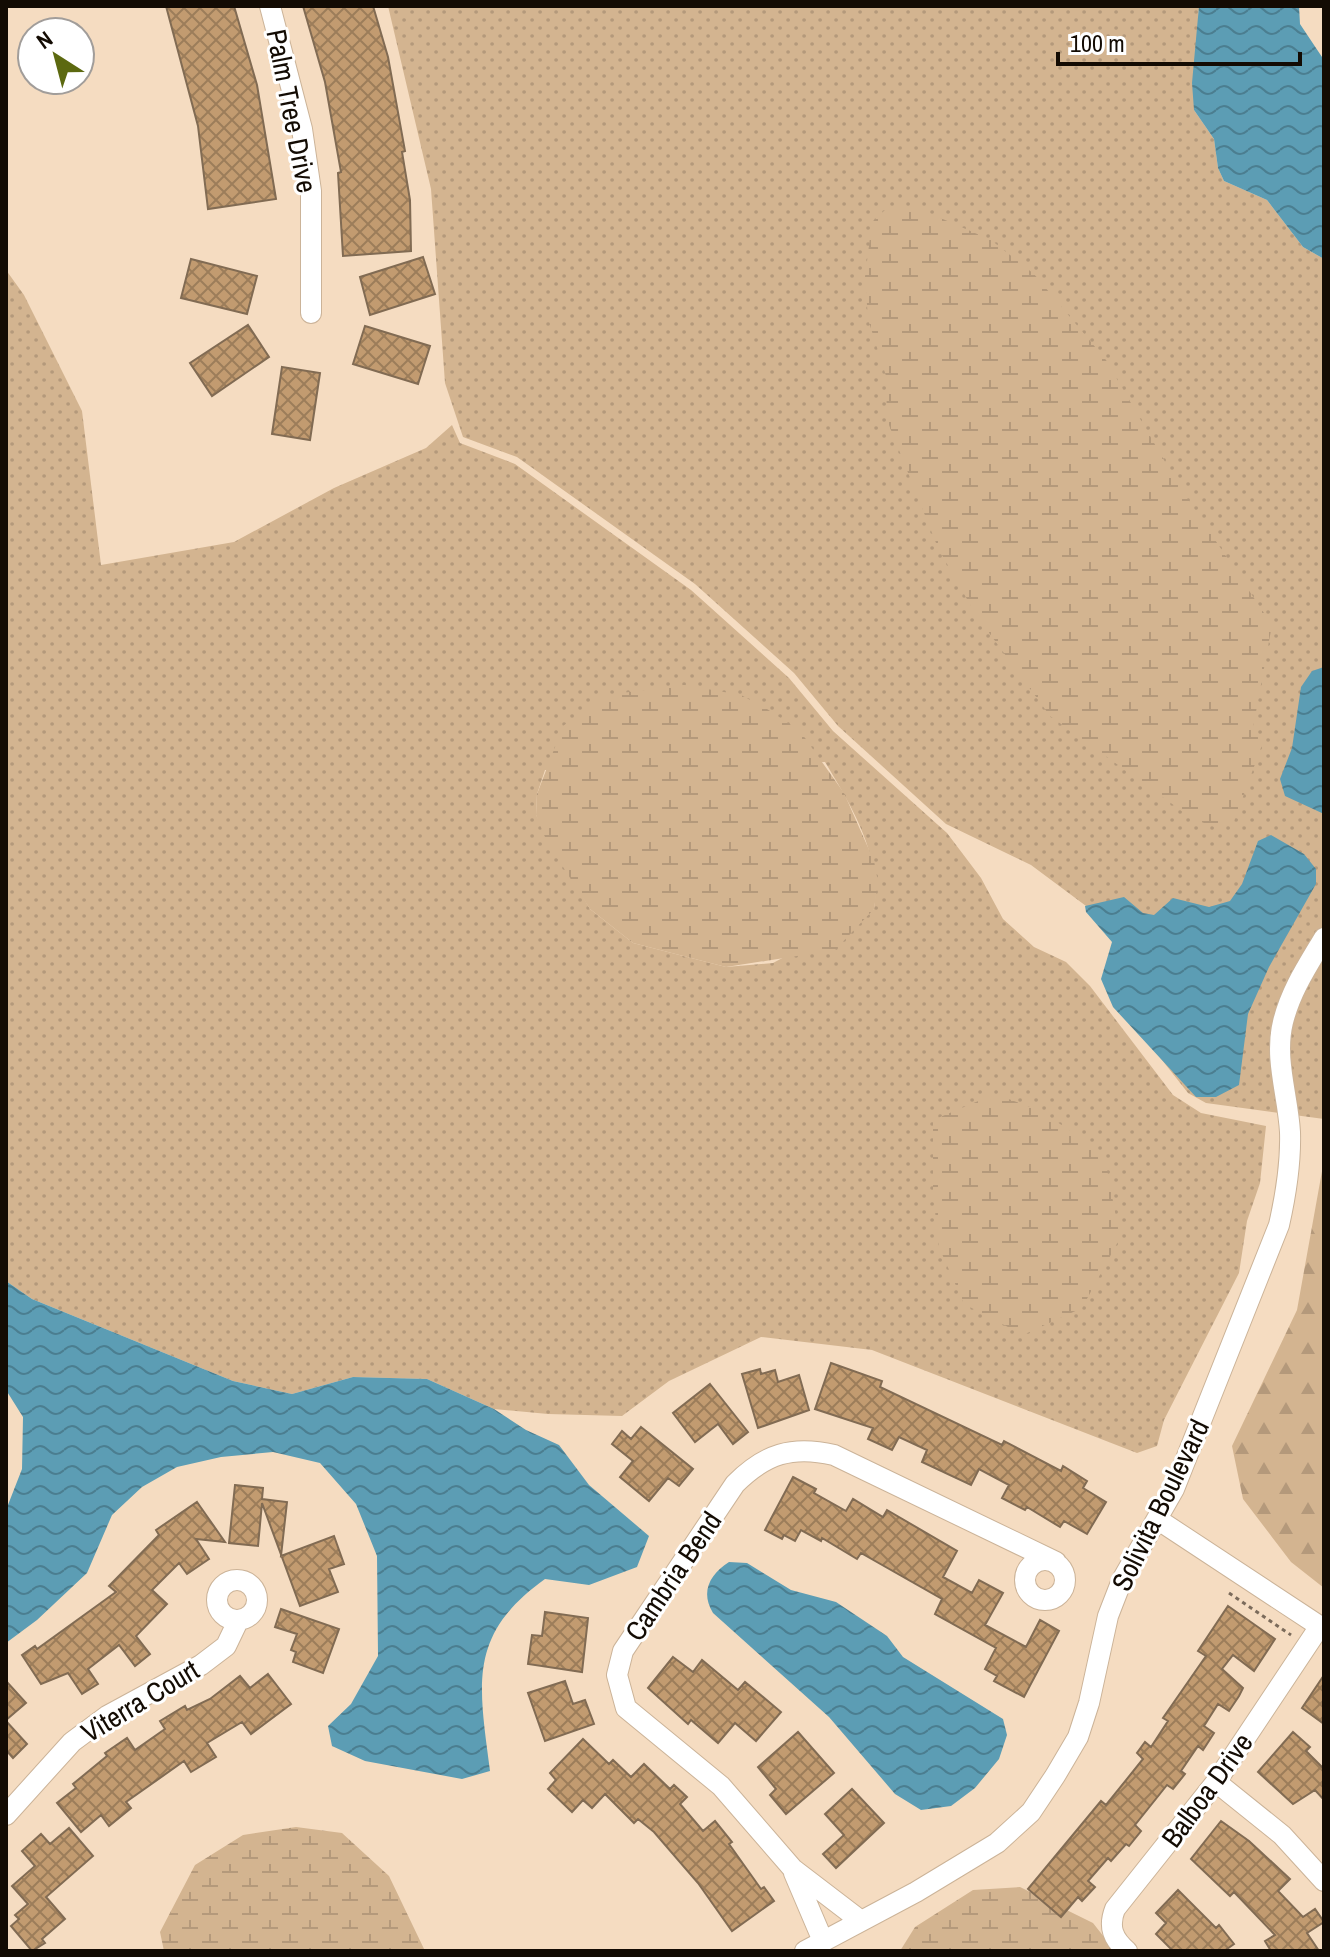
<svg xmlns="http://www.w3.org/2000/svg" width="1330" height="1957" font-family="'Archivo Narrow',sans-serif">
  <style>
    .grass { fill: url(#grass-dots); fill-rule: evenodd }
    .forest { fill: url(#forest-firs) }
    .wetland { fill: url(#wetland-marsh) }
    .water { fill: url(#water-waves) }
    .building { fill: url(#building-cross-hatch); stroke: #816b53; stroke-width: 2 }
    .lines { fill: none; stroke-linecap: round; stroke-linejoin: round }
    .minor-casing { stroke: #cbb398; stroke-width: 22 }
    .path { stroke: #7b6b5b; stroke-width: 3; stroke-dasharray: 4 4; stroke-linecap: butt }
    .minor { stroke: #fff; stroke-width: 20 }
    .labels { text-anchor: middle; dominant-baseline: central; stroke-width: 6; stroke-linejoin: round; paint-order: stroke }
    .street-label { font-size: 28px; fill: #130b03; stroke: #fff }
  </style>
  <defs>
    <pattern id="grass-dots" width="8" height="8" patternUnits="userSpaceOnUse" patternTransform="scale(2)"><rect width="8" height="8" fill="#d3b490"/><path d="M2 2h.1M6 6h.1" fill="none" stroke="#b4997b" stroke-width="1.8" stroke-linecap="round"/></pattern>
    <pattern id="forest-firs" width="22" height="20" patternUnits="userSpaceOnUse" patternTransform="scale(2)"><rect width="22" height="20" fill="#d3b490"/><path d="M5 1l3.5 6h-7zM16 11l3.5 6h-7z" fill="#b4997b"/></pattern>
    <pattern id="wetland-marsh" width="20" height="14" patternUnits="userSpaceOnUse" patternTransform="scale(2)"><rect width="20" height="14" fill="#d3b490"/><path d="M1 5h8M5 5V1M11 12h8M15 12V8" fill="none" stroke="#b4997b"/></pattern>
    <pattern id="water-waves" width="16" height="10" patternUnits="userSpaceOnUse" patternTransform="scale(2)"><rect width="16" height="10" fill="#5c9db4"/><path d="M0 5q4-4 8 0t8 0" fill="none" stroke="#4b7e90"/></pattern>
    <pattern id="building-cross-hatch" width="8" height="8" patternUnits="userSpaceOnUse" patternTransform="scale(2)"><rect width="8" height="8" fill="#c29b70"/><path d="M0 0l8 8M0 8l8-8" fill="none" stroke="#9c7d5a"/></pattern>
  </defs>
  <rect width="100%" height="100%" fill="#f5dcc1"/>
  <path class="grass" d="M 388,6 L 1199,6 L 1194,110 L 1214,139 L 1218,168 L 1224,181 L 1267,200 L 1303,247 L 1324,259 L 1324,1119 L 1206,1103 L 1188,1093 L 1125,1013 L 1125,935 L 1031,865 L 946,824 L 838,726 L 794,673 L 695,584 L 517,457 L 463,437 L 445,383 L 431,189 Z
    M 6,270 L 24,295 L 82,411 L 101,565 L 234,542 L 334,488 L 426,448 L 452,425 L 460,443 L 515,464 L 691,590 L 789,678 L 833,731 L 947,833 L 981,878 L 1003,919 L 1034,947 L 1066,962 L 1090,986 L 1173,1095 L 1201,1113 L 1266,1126 L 1260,1183 L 1247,1221 L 1239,1273 L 1164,1420 L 1157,1446 L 1137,1453 L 872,1350 L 761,1337 L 669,1381 L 622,1416 L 548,1414 L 494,1409 L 427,1379 L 353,1377 L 292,1394 L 233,1381 L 32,1299 L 6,1281 ZM 825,762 C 852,807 882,856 874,909 L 773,963 L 726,967 L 633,943 L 590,909 L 536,815 L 537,794 L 545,770 Z"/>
  <path class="forest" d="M 1324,1160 L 1324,1588 L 1291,1562 L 1243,1499 L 1232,1446 L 1297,1310 Z"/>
  <path class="wetland" d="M 913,206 L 991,240 L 1034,274 L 1106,360 L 1179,486 L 1272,625 L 1253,728 L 1262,745 L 1233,824 L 1215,827 L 1193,819 L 1050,716 L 976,615 L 938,548 L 887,420 L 886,376 L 868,319 L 865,277 L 872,222 L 885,210 Z
    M 684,685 L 741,695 L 767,709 L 800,731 L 844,793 L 874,861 L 878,882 L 874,909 L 835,950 L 726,967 L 633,943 L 590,909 L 547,842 L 536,815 L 537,794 L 563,726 L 606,695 Z
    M 995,1094 L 1041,1111 L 1104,1154 L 1120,1238 L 1082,1308 L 1023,1335 L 964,1304 L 939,1247 L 933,1193 L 933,1120 Z
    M 296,1827 L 342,1833 L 389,1876 L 425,1951 L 164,1951 L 160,1932 L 195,1865 L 243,1835 Z
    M 1020,1887 L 1093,1923 L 1115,1951 L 900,1951 L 915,1927 L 973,1890 Z"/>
  <path class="water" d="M 1199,6 L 1299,6 L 1300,24 L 1324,60 L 1324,259 L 1303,247 L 1267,200 L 1224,181 L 1218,168 L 1214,139 L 1194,110 L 1192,83 Z
    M 1324,667 L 1324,814 L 1285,796 L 1280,779 L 1292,748 L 1301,687 L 1312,671 Z
    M 1271,835 L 1304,854 L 1316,869 L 1316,884 L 1269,967 L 1248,1014 L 1239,1085 L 1216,1097 L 1196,1097 L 1113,1007 L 1101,979 L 1112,942 L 1086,912 L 1085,906 L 1124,897 L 1143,913 L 1154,915 L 1173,898 L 1209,907 L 1230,901 L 1242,884 L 1258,841 Z
    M 6,1281 L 32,1299 L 233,1381 L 292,1394 L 353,1377 L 427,1379 L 494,1409 L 526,1430 L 559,1445 L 589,1485 L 649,1536 L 637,1567 L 589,1585 L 545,1579 C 467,1635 479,1684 490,1771 L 462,1779 L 365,1761 L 332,1746 L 328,1726 L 351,1704 L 378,1656 L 377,1556 L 356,1504 L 320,1463 L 273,1452 L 221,1457 L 177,1467 L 142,1487 L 112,1515 L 87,1573 L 37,1620 L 6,1643 L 6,1510 L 22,1469 L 23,1417 L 6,1390 Z
    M 729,1562 L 747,1563 L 791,1590 L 836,1602 L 887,1636 L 903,1657 L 1003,1719 L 1007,1735 L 999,1759 L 975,1788 L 951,1806 L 921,1810 L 895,1794 L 829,1717 L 713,1613 C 700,1592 710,1574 729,1562 Z"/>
  <path class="building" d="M 166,6 L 234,6 L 257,85 L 276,199 L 208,209 L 198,126 Z
    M 303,6 L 373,6 L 388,57 L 405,151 L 402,152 L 410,200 L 411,251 L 343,256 L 338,173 L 341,172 L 325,82 Z
    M 423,257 L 435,294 L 370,315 L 360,277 Z
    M 191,259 L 257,276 L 247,314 L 181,298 Z
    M 248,325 L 269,357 L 212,396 L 190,363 Z
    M 365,326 L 430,346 L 418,384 L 353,364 Z
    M 282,367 L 320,373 L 310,440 L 272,434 Z
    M 831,1363 L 882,1381 L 880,1387 L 1002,1445 L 1004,1441 L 1061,1471 L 1063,1466 L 1087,1481 L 1083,1488 L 1106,1502 L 1087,1534 L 1064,1521 L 1060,1527 L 1027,1507 L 1025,1510 L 1002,1498 L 1009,1485 L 979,1469 L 971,1485 L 922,1462 L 927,1450 L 899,1437 L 892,1450 L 868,1439 L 873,1428 L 815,1409 Z
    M 760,1369 L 761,1374 L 775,1370 L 778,1382 L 799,1375 L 809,1410 L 758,1428 L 742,1374 Z
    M 710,1384 L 748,1432 L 733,1444 L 718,1424 L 695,1442 L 673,1413 Z
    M 641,1427 L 693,1469 L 679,1486 L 668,1478 L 649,1501 L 620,1477 L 633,1461 L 612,1444 L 622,1431 L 631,1439 Z
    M 793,1477 L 816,1489 L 814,1493 L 846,1511 L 853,1499 L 883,1517 L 887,1510 L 957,1551 L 943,1577 L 972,1593 L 979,1580 L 1003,1593 L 985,1625 L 1026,1647 L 1040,1620 L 1059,1631 L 1024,1697 L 994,1681 L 997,1676 L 985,1669 L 996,1648 L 935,1614 L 942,1599 L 861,1553 L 857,1559 L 822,1538 L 821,1541 L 801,1530 L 795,1541 L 784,1535 L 782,1539 L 765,1530 Z
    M 235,1485 L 263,1488 L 262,1499 L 287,1502 L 281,1556 L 334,1536 L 344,1564 L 329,1569 L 338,1592 L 300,1606 L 262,1503 L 258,1546 L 229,1543 Z
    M 197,1502 L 225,1542 L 196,1539 L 209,1559 L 187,1574 L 179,1563 L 152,1590 L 167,1604 L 136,1636 L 150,1654 L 135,1666 L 119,1645 L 88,1669 L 98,1684 L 82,1694 L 68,1673 L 41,1684 L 22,1655 L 35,1646 L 37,1649 L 116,1592 L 109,1586 L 159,1535 L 156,1530 Z
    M 1228,1606 L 1275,1639 L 1254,1671 L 1233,1655 L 1222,1669 L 1243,1688 L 1239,1696 L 1229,1711 L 1218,1704 L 1204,1726 L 1214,1733 L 1203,1750 L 1198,1746 L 1181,1771 L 1185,1774 L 1173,1789 L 1167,1785 L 1135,1825 L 1141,1831 L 1129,1846 L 1126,1844 L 1111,1861 L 1108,1858 L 1088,1881 L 1095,1887 L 1082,1901 L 1078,1897 L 1061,1917 L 1028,1889 L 1101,1801 L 1106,1805 L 1143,1759 L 1137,1753 L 1145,1742 L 1151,1747 L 1168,1721 L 1163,1718 L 1206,1656 L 1198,1651 Z
    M 281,1609 L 339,1629 L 323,1673 L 293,1662 L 296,1652 L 291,1650 L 297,1634 L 275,1627 Z
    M 545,1612 L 588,1618 L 582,1672 L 528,1664 L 532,1635 L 542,1636 Z
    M 673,1657 L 693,1672 L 702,1660 L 738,1690 L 745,1682 L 781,1712 L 756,1741 L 735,1723 L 718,1743 L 691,1720 L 688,1724 L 648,1688 Z
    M 268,1674 L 291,1704 L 251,1734 L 242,1722 L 207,1743 L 216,1757 L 191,1772 L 184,1761 L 126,1802 L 131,1808 L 109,1826 L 101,1815 L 81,1832 L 57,1803 L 76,1788 L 73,1784 L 107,1756 L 105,1753 L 127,1738 L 135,1750 L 165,1729 L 160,1721 L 185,1706 L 187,1710 L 210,1699 L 240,1676 L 250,1688 Z
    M 1324,1675 L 1324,1724 L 1302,1708 Z
    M 6,1681 L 26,1703 L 6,1720 Z
    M 565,1681 L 573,1704 L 585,1700 L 594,1724 L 545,1741 L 528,1693 Z
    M 6,1721 L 27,1744 L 13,1758 L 6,1750 Z
    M 798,1732 L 834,1773 L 786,1814 L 770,1795 L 776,1789 L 758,1767 Z
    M 1293,1732 L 1310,1747 L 1306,1751 L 1324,1769 L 1324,1800 L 1315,1790 L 1293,1804 L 1258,1772 Z
    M 583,1739 L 609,1764 L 613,1760 L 631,1777 L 644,1764 L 670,1789 L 674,1785 L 687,1797 L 680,1804 L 703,1831 L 715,1821 L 732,1842 L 729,1844 L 761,1889 L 764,1887 L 774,1901 L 732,1931 L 698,1883 L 654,1832 L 638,1819 L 634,1823 L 605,1794 L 592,1808 L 583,1800 L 572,1812 L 548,1789 L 556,1780 L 550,1773 Z
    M 852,1789 L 884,1823 L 836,1868 L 823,1854 L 844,1835 L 825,1814 Z
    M 1221,1821 L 1249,1841 L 1290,1879 L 1278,1891 L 1303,1917 L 1315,1909 L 1324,1922 L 1307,1933 L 1319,1951 L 1271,1951 L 1265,1941 L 1275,1935 L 1234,1892 L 1230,1896 L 1191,1859 Z
    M 69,1828 L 93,1856 L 46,1897 L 65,1919 L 42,1939 L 45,1943 L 32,1951 L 11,1926 L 19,1919 L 15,1915 L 28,1904 L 12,1886 L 35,1866 L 22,1851 L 41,1834 L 50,1844 Z
    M 1178,1890 L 1216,1928 L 1219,1925 L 1234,1944 L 1224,1951 L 1173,1951 L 1156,1934 L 1166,1923 L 1156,1913 Z"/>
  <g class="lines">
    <g class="minor-casing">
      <path id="minor" d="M 270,6 L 302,129 L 311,191 L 311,313
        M 1157,1519 L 1324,1629
        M1025 1580a20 20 0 1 1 40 0a20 20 0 1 1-40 0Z
        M217 1600a20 20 0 1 1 40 0a20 20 0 1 1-40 0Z
        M 1216,1782 L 1282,1835 L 1324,1881
        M 6,1815 L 72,1742 L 107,1716 L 201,1665 L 226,1646 L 238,1621
        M 794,1873 L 823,1941
        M 861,1921 L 793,1869 L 721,1786 L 626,1708 L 617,1675 L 623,1651 L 735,1484 C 765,1454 792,1445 834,1455 L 1056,1562
        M 805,1951 L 916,1892 L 997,1843 L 1031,1812 L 1055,1776 L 1078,1737 L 1089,1703 L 1108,1616 L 1122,1580 L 1174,1489 L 1279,1225 C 1286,1194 1291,1164 1290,1132 C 1288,1095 1274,1059 1283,1022 C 1291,990 1308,965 1324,938
        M 1127,1951 C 1113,1939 1108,1927 1115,1909 L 1216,1782 L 1320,1626"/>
    </g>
    <path class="path" d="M 1229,1593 L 1291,1635"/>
    <use href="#minor" class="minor"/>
  </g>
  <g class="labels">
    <g class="street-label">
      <text transform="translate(292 111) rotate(79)">Palm Tree Drive</text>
      <text transform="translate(1160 1505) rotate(-64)">Solivita Boulevard</text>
      <text transform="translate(673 1576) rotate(-56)">Cambria Bend</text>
      <text transform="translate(140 1701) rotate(-31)">Viterra Court</text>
      <text transform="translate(1207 1790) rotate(-54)">Balboa Drive</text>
    </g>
  </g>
  <rect width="1330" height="1957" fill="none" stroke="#130b03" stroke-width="16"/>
  <g transform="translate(56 56) rotate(324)"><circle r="38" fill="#ffffff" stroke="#a19d9a" stroke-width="2"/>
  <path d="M0-6L14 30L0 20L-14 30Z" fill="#5c6910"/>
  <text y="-12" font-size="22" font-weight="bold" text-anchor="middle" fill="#130b03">N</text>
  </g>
  <path d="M1058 52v12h242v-12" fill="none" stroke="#130b03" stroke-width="4"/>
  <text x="1070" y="52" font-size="24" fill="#130b03" stroke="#ffffff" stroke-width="6" paint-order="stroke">100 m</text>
</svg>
